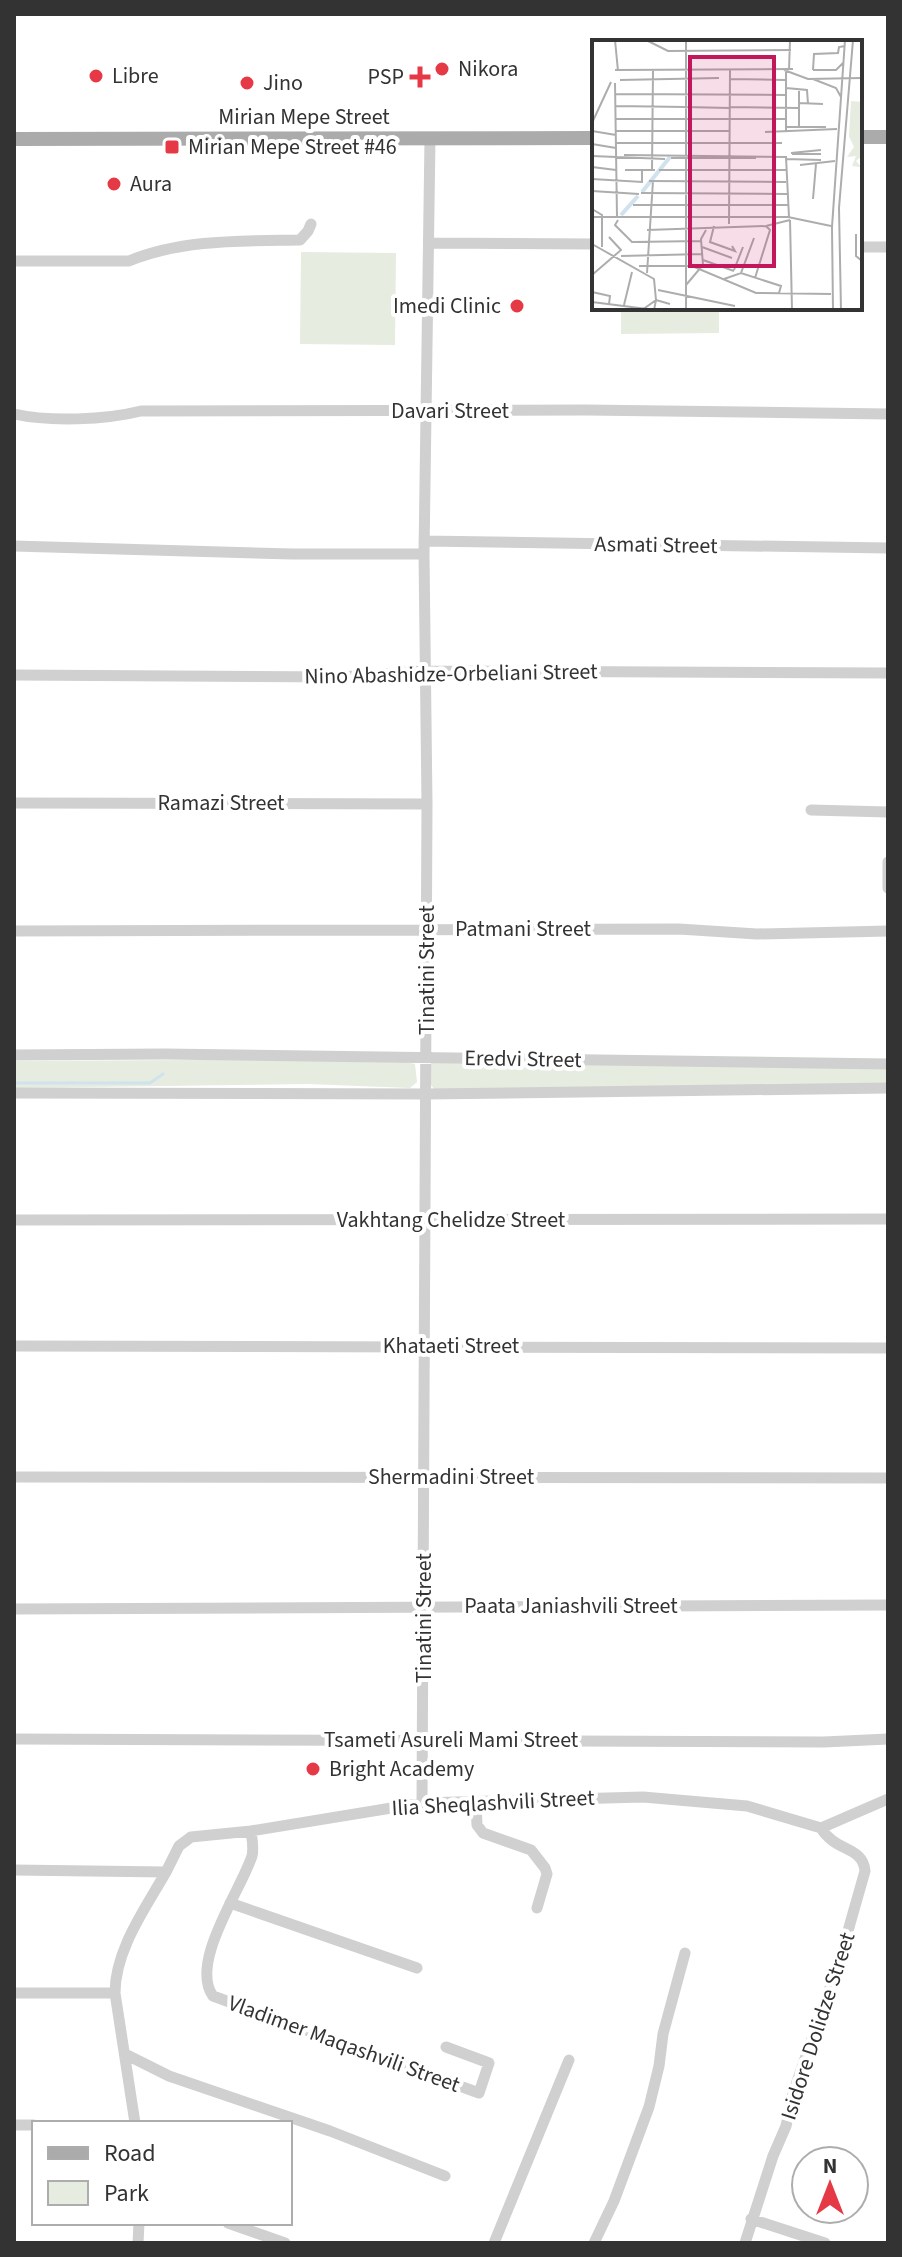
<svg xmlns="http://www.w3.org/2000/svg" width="902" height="2257" font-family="'Source Sans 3',sans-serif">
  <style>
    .green { fill: #e6ecdf }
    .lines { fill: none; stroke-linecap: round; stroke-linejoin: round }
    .stream { stroke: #cfe2ee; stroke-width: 3 }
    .minor { stroke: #d0d0d0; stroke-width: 11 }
    .major { stroke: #ababab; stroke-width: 14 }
    .poi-dot { fill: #e63946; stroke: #fff; stroke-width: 3 }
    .labels { text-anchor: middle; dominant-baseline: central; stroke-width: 8; stroke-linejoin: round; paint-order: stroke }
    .poi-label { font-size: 22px; fill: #333; stroke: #fff; text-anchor: start }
    .street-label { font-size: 22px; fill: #333; stroke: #fff }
    .inset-river { fill: none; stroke: #cfe2ee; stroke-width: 4 }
    .inset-road { fill: none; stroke: #adadad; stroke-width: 2 }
    .view { fill: #c2185b; fill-opacity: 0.15; stroke: #c2185b; stroke-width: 4 }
    .inset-edge { fill: none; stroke: #333; stroke-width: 4 }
  </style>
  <rect width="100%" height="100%" fill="#fff"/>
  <path class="green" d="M 301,252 L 396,253 L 395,345 L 300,344 Z
    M 621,308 L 719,308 L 719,333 L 621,334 Z
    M 192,1060 L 396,1060 L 415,1064 L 417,1082 L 410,1088 L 308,1084 L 14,1088 L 14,1061 Z
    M 433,1062 L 888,1068 L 888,1084 L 434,1089 L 431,1085 L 431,1063 Z"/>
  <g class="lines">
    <path class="stream" d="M 14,1083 L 150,1083 L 163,1074"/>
    <path class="minor" d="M 429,243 L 594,244
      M 860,247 L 888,247
      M 14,261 L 129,261 C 182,239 243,241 300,240 L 308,231 L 311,224
      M 14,414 C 50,422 105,420 141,411 L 586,410 L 888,414
      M 424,541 L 888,548
      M 14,546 L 292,554 L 424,554
      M 14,675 L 341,677 L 424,671 L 888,673
      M 14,803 L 427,804
      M 811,810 L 888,812
      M 888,862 L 888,888
      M 14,931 L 679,929 L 757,934 L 888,931
      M 14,1055 L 165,1054 L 888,1064
      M 14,1093 L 426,1094 L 888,1088
      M 14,1220 L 888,1219
      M 14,1346 L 888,1348
      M 14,1477 L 888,1478
      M 14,1609 L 888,1605
      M 14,1739 L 824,1742 L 888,1739
      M 422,1803 L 427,804 L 424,554 L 430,138
      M 476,1803 L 477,1825 L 483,1833 L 531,1850 L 545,1868 L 547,1874 L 537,1908
      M 251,1831 C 252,1839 254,1848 252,1856 C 241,1890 189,1963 213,1996 L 479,2093 L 489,2063 L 446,2047
      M 14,1870 L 166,1872 L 179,1846 L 191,1837 L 251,1831 L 422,1803 L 643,1797 L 747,1806 L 821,1828 L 888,1799
      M 230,1903 L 417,1968
      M 14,1993 L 115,1993
      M 125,2054 L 169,2076 L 330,2131 L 445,2176
      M 135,2123 L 115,1993 C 115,1950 145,1909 166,1872
      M 14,2125 L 34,2125
      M 751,2219 L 825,2243
      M 228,2223 L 285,2243
      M 138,2243 L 139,2223
      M 494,2243 L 569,2060
      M 594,2243 L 614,2201 L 649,2107 L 659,2066 L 663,2034 L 685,1953
      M 745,2243 L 773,2156 L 786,2126 L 793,2093 L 840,1959 L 865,1871 C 863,1846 835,1852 821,1828"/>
    <path class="major" d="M 860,137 L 888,137
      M 14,139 L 594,138"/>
  </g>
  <g class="poi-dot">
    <circle cx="442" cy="69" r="8"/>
    <circle cx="96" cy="76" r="8"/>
    <path d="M416 65h8v8h8v8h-8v8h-8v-8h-8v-8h8z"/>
    <circle cx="247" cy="83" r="8"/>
    <rect x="164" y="139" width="16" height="16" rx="4"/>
    <circle cx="114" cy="184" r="8"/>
    <circle cx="517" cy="306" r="8"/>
    <circle cx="313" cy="1769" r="8"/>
  </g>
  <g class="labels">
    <g class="poi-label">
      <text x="458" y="69">Nikora</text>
      <text x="112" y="76">Libre</text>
      <text x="404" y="77" text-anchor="end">PSP</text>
      <text x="263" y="83">Jino</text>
      <text x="188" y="147">Mirian Mepe Street #46</text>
      <text x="130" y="184">Aura</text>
      <text x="501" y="306" text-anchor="end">Imedi Clinic</text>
      <text x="329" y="1769">Bright Academy</text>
    </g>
    <g class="street-label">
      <text x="304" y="117">Mirian Mepe Street</text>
      <text x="450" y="411">Davari Street</text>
      <text transform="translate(656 545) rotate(1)">Asmati Street</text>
      <text transform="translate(451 674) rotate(-1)">Nino Abashidze-Orbeliani Street</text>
      <text x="221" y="803">Ramazi Street</text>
      <text x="523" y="929">Patmani Street</text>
      <text transform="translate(427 970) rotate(-90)">Tinatini Street</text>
      <text transform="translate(523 1059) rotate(1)">Eredvi Street</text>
      <text x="451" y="1220">Vakhtang Chelidze Street</text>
      <text x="451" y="1346">Khataeti Street</text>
      <text x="451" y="1477">Shermadini Street</text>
      <text x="571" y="1606">Paata Janiashvili Street</text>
      <text transform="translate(424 1618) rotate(-90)">Tinatini Street</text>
      <text x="451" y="1740">Tsameti Asureli Mami Street</text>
      <text transform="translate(493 1803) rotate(-3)">Ilia Sheqlashvili Street</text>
      <text transform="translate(818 2026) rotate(-72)">Isidore Dolidze Street</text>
      <text transform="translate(344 2044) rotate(20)">Vladimer Maqashvili Street</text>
    </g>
  </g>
  <g transform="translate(592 40)">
    <rect width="270" height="270" fill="#fff"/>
    <path d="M 259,61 L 270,62 L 270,116 L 264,121 L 269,127 L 260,126 L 264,116 L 255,117 L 262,107 L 257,96 Z" fill="#e6ecdf"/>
    <path class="inset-river" d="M 50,152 L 78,117M 29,175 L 46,156"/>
    <path class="inset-road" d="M 23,0 L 26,31M 54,0 L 76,11 L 199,10M 23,30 L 201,29M 192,30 L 216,39 L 270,38M 197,30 L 198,0M 221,30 L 222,14 L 246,13 L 247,7 L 253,6M 221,30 L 244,30 L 251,23M 194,31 L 194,92M 138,39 L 193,40M 221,39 L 244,48 L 249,57M 28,40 L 127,38M 23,43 L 25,177M 194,48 L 215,50 L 216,64M 24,54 L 194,55M 207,63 L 231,64M 24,66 L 93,67M 93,67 L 138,68M 138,67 L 207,68M 24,79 L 194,79M 0,83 L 19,42M 207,86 L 207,49M 194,87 L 234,87M 0,91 L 24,95M 24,91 L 138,91M 173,92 L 245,89M 24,103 L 190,103M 0,104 L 24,108M 199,113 L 229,110M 200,114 L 229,114M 32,115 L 194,117 L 197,177M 0,116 L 73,119M 79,118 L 164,118M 194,119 L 229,120M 208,125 L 243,121M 0,127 L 24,130M 33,130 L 63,130M 60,130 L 61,30M 67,130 L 194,130M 0,139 L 50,142 L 50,130M 57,141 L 194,142M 0,151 L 47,154M 49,153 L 195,154M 221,159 L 224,124M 41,165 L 196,165M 0,169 L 10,175 L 10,207M 0,177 L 196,177 L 239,186M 26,180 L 23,185 L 40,202 L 109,201M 198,180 L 200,270M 137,184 L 138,30M 122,186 L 118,202 L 143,211 L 140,206M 55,190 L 174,186 L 198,180M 264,194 L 264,216 L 270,221M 0,204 L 62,239 L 64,260 L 50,270M 110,207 L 140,218M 29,216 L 111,214M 111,220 L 142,231M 47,226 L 100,226 L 164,253 L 239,254M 142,230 L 151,207M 55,233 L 61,141M 149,233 L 162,198M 0,235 L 29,210 L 17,197M 163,238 L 178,190 L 174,186M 132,239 L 149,233 L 189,246 L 187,253M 94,245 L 111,225 L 109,199 L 114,190M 66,250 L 143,266M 0,252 L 18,256 L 17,264M 0,262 L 63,270M 32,265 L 40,232M 62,270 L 64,260 L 78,264M 94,270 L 94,0M 241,270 L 240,187 L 253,0M 249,270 L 247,168 L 261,0"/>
    <path class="view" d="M 98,17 L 182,17 L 182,226 L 98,226 Z"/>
    <rect width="270" height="270" class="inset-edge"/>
  </g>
  <rect width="902" height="2257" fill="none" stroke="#333333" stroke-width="32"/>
  <rect x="32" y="2121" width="260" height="104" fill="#ffffff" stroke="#adadad" stroke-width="2"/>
  <rect x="48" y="2147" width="40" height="12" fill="#ababab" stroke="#adadad" stroke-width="2"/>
  <text x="104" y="2161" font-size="24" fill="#333333">Road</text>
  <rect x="48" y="2181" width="40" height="24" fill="#e6ecdf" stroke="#adadad" stroke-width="2"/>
  <text x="104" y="2201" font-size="24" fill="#333333">Park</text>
  <g transform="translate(830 2185)"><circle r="38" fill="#ffffff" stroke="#adadad" stroke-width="2"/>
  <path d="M0-6L14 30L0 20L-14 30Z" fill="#e63946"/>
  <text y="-12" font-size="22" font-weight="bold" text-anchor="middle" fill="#333333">N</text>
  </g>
</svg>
